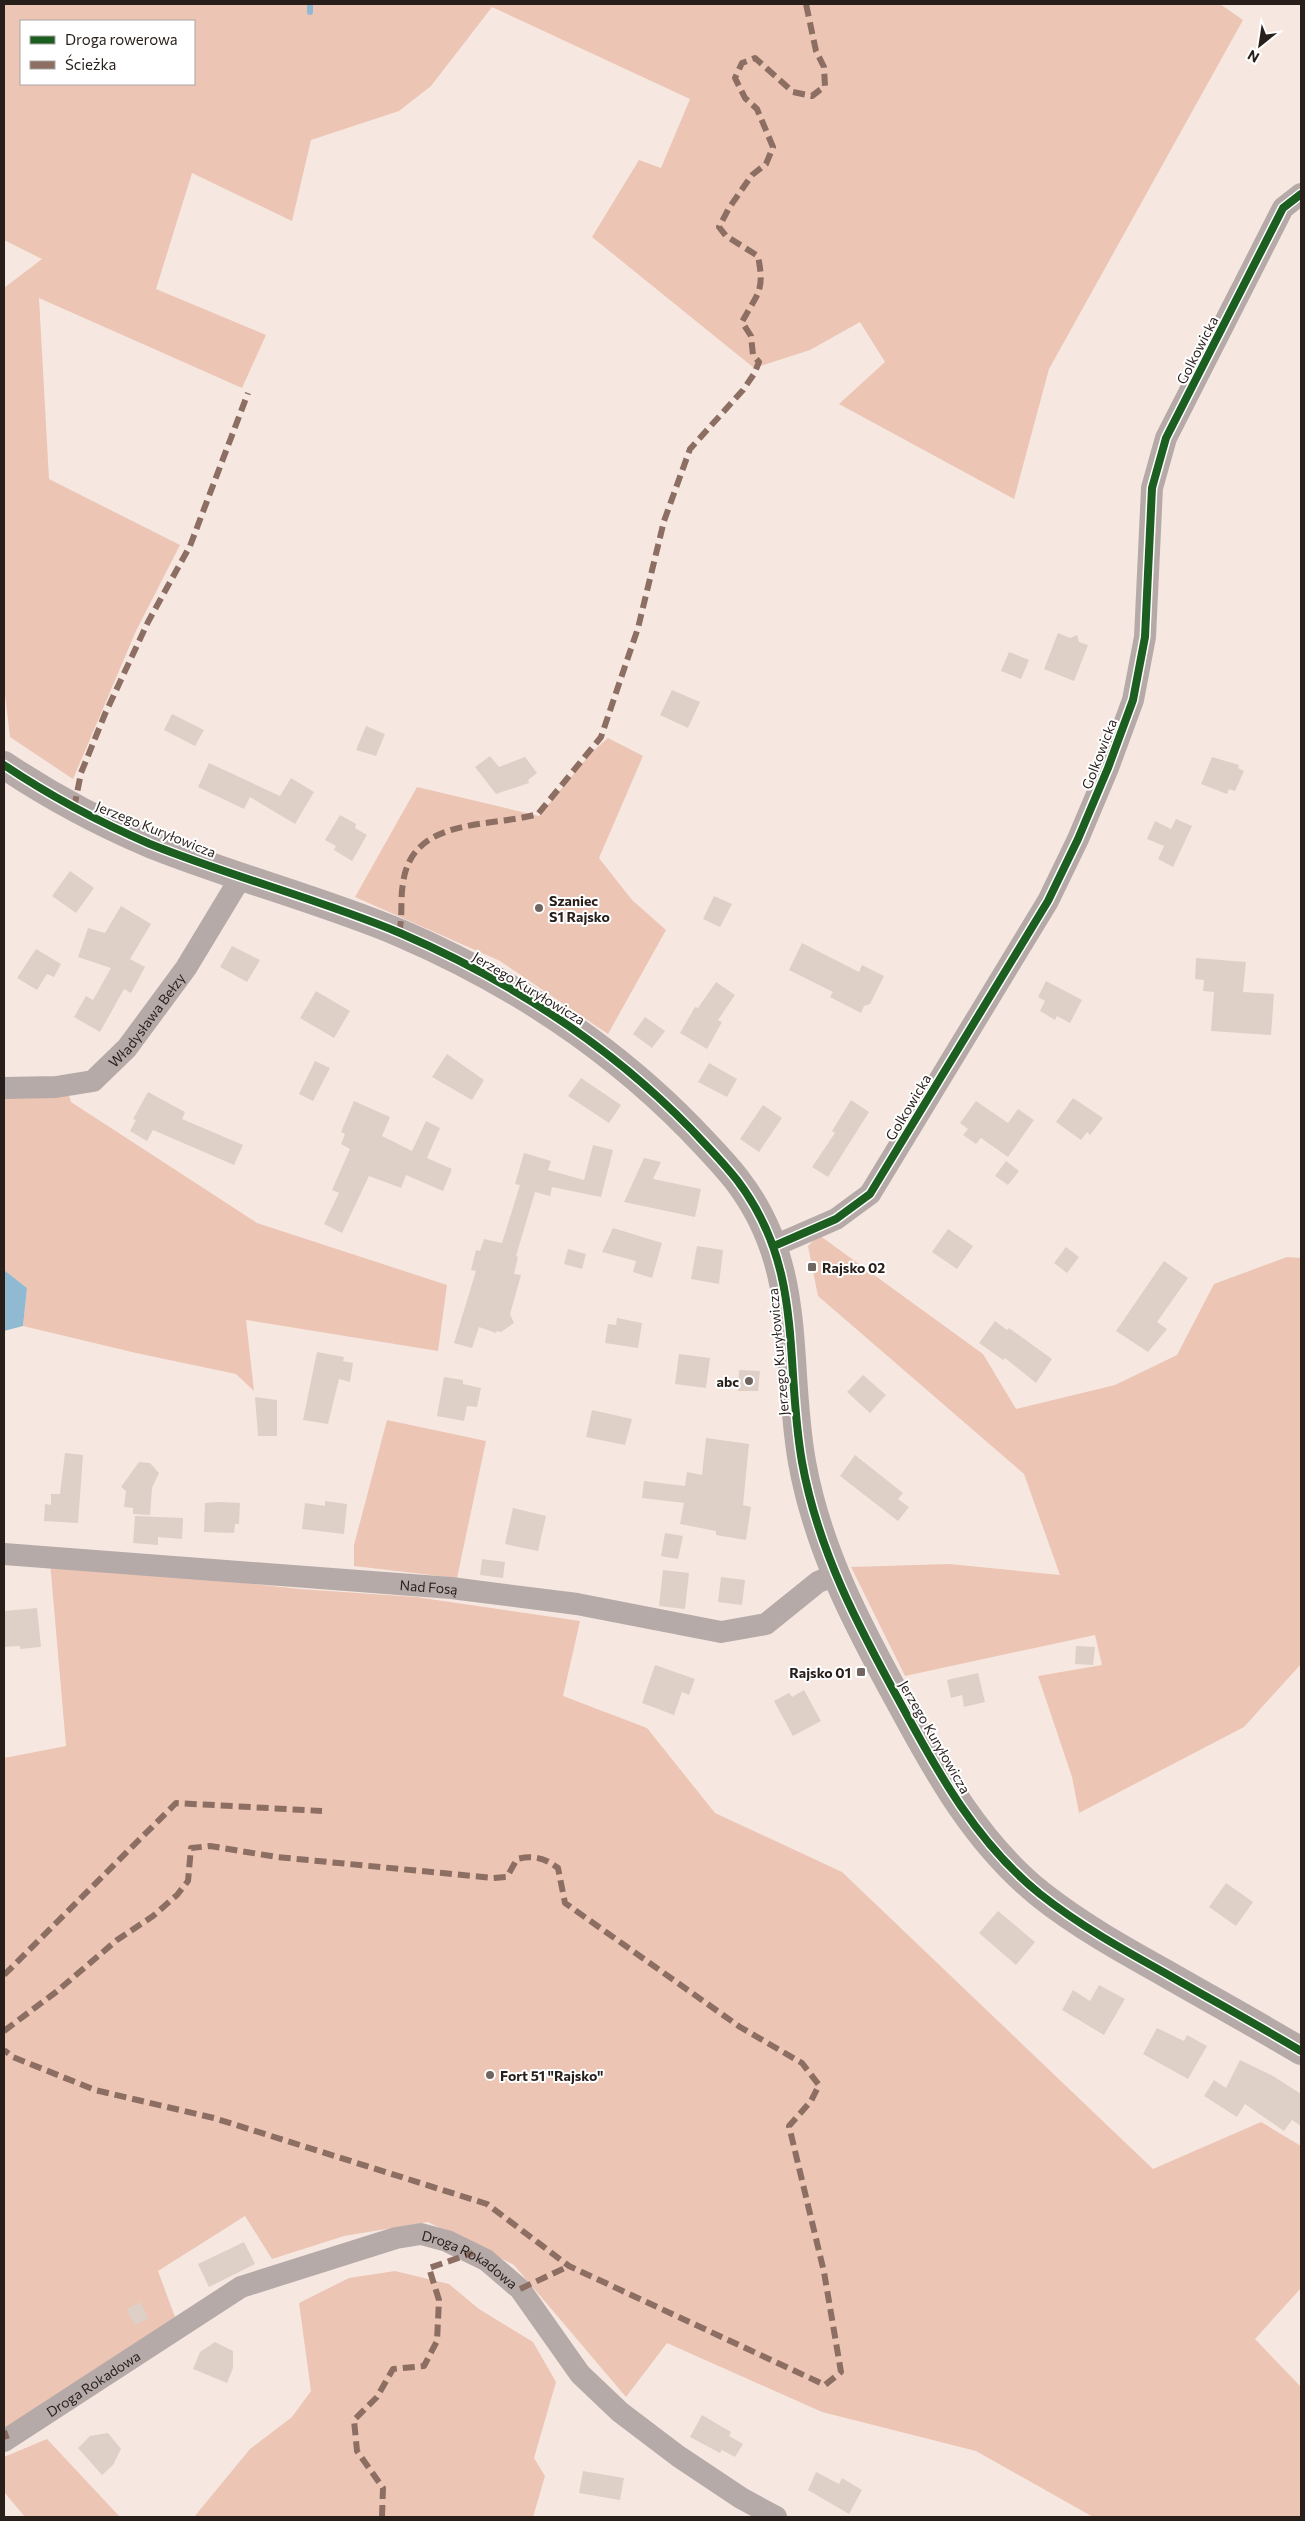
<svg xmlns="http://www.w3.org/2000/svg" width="1305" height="2521" font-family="Commissioner,sans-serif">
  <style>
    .green { fill: #ecc5b4; fill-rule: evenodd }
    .water { fill: #90bad2 }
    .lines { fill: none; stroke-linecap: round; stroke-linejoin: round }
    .stream { stroke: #90bad2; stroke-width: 6 }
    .building { fill: #ded0c6 }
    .minor { stroke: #b6aaa9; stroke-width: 22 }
    .tertiary { stroke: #b6aaa9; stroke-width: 28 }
    .quiet { stroke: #8d6e63; stroke-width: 6; stroke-dasharray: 12 6; stroke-linecap: butt }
    .cycleway-casing { stroke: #fff; stroke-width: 11 }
    .cycleway { stroke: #1b5e20; stroke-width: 8 }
    .poi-dot { fill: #706560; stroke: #fff; stroke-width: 2 }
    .labels { text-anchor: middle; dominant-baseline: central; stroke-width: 4; stroke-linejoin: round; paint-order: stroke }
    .street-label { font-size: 14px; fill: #281f1b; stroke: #fff }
    .poi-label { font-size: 14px; font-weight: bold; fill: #281f1b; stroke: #fff; text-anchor: start }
  </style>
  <rect width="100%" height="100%" fill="#f6e8e1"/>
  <path class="green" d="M 4,4 L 1220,4 L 1243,20 L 1049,369 L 1014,499 L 839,404 L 885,362 L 860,322 L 810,350 L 754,368 L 592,237 L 639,160 L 661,168 L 690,99 L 492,7 L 431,86 L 399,111 L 311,140 L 292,221 L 192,173 L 156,289 L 266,335 L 242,388 L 39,298 L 49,479 L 180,545 L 136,631 L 73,779 L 10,737 L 4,686 L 4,288 L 42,259 L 4,240 ZM 194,21 L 194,84 L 21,84 L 21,21 Z
    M 608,738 L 643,756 L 599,858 L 632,900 L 666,930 L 608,1034 L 500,961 L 355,897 L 417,787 L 539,816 L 591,753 Z
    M 68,1091 L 71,1102 L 257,1223 L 447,1285 L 438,1351 L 246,1320 L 254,1391 L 236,1374 L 136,1353 L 23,1326 L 27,1288 L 4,1270 L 4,1096 Z
    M 819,1235 L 983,1354 L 1016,1409 L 1115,1385 L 1177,1355 L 1214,1284 L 1287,1257 L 1301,1258 L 1301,1664 L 1244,1727 L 1079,1813 L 1072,1777 L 1038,1676 L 1102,1665 L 1095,1635 L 905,1676 L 851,1567 L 949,1564 L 1060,1575 L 1024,1474 L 818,1296 L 808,1246 Z
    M 387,1420 L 486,1441 L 457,1578 L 354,1566 L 354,1545 Z
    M 50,1562 L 300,1589 L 416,1597 L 580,1621 L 563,1696 L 647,1728 L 715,1813 L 842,1872 L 1153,2169 L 1261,2122 L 1301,2146 L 1301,2288 L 1255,2339 L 1301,2387 L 1301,2517 L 1093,2517 L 976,2451 L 822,2412 L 667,2343 L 626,2397 L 514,2265 L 428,2222 L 344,2236 L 272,2259 L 245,2216 L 158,2271 L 175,2317 L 4,2429 L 4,1758 L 66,1746 Z
    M 395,2271 L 449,2284 L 479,2309 L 533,2342 L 556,2382 L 534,2458 L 545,2476 L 533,2517 L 194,2517 L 250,2449 L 292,2417 L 311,2391 L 299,2303 L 349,2278 Z
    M 47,2439 L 120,2517 L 25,2517 L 4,2492 L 4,2457 Z"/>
  <path class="water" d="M 4,1270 L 27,1288 L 23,1326 L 4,1331 Z"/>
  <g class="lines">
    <path class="stream" d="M 310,12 L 310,4"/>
  </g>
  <path class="building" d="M 1058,633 L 1070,638 L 1077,635 L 1079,642 L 1088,645 L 1074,681 L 1044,669 Z
    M 1009,652 L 1029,660 L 1021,679 L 1001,671 Z
    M 672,690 L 700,702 L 688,728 L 660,715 Z
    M 172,714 L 204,730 L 195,746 L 164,730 Z
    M 366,726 L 385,734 L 376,756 L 356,750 Z
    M 490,756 L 499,767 L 525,757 L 537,773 L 528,780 L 529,783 L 496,794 L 475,767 Z
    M 1212,757 L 1239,765 L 1238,768 L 1244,771 L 1235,791 L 1229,789 L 1227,794 L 1201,784 Z
    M 209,763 L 280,796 L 291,778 L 314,792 L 295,824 L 250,797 L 244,809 L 198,787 Z
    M 340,815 L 356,824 L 355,828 L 367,835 L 352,861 L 334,850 L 336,846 L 325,840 Z
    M 1176,819 L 1192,826 L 1173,867 L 1158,859 L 1164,846 L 1147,839 L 1155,821 L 1171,829 Z
    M 70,871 L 94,888 L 76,913 L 52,896 Z
    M 714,896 L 732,904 L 720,927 L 703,919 Z
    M 121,906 L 151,924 L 130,959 L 145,967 L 131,993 L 124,989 L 100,1032 L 74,1017 L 86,996 L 93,1000 L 111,968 L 78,957 L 88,928 L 105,933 Z
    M 802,943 L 859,972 L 862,965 L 884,976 L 870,1004 L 864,1006 L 861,1013 L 830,997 L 833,992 L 789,970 Z
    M 232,946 L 260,960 L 247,982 L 220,967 Z
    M 36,949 L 61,964 L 54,977 L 47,974 L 37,990 L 17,978 Z
    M 1196,958 L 1246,962 L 1243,992 L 1274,994 L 1271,1035 L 1211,1031 L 1214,992 L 1203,991 L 1204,980 L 1195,979 Z
    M 1046,981 L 1082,1000 L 1070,1023 L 1057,1016 L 1055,1020 L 1040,1011 L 1045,1001 L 1038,997 Z
    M 716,982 L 735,995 L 718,1020 L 722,1022 L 707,1049 L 680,1033 L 695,1007 L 698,1008 Z
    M 316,991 L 350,1011 L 334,1038 L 300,1018 Z
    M 645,1017 L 665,1031 L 652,1048 L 633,1034 Z
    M 447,1054 L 484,1080 L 472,1100 L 432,1077 Z
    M 315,1061 L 330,1068 L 313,1101 L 299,1094 Z
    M 709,1063 L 737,1079 L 727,1097 L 698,1082 Z
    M 581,1078 L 621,1105 L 609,1123 L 568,1096 Z
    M 148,1092 L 185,1112 L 182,1119 L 243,1145 L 234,1165 L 153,1130 L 147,1141 L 130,1131 L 136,1120 L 133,1119 Z
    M 1073,1098 L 1103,1118 L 1090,1135 L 1087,1132 L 1081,1140 L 1056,1122 Z
    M 851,1100 L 869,1112 L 828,1177 L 812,1167 L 835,1133 L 832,1131 Z
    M 354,1101 L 390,1117 L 382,1136 L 412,1151 L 426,1121 L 440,1128 L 427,1158 L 452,1169 L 443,1191 L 406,1175 L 401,1188 L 369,1176 L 342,1233 L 324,1224 L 339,1193 L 332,1190 L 350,1149 L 341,1144 L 345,1134 L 341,1132 Z
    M 976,1101 L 1008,1123 L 1018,1109 L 1034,1120 L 1008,1157 L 981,1138 L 976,1144 L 963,1135 L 968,1129 L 960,1123 Z
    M 763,1105 L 782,1118 L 759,1152 L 740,1139 Z
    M 593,1145 L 613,1150 L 601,1197 L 552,1187 L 550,1196 L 535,1192 L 516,1256 L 518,1257 L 514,1274 L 521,1275 L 510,1314 L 514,1323 L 501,1332 L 497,1331 L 496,1333 L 479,1327 L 472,1348 L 454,1343 L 476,1271 L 471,1270 L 476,1250 L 480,1251 L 484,1239 L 502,1243 L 520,1185 L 515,1184 L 524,1153 L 551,1161 L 548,1170 L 584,1180 Z
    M 644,1158 L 661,1162 L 653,1179 L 701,1189 L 695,1217 L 624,1202 Z
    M 1006,1161 L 1019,1171 L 1008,1185 L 995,1176 Z
    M 613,1228 L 662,1243 L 652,1278 L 633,1272 L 636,1261 L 602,1252 Z
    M 948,1229 L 973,1246 L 957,1269 L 932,1252 Z
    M 697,1246 L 723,1250 L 719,1284 L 691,1279 Z
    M 1066,1247 L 1079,1257 L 1067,1273 L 1054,1263 Z
    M 568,1249 L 586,1254 L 582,1269 L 564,1264 Z
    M 1164,1261 L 1188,1278 L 1157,1322 L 1167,1329 L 1148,1352 L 1116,1331 Z
    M 617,1318 L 642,1323 L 638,1348 L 605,1343 L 608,1324 L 616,1325 Z
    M 995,1321 L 1007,1330 L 1009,1328 L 1052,1359 L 1036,1383 L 1005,1358 L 1003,1360 L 979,1343 Z
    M 317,1352 L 344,1357 L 343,1361 L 353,1363 L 350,1382 L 339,1379 L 328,1424 L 303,1420 Z
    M 679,1354 L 710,1358 L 706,1388 L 675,1384 Z
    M 739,1370 L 760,1371 L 758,1391 L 738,1391 Z
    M 863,1375 L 886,1395 L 870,1413 L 847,1392 Z
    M 444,1377 L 463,1380 L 463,1384 L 481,1388 L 477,1407 L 467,1406 L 464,1421 L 437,1416 Z
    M 255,1397 L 277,1400 L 277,1436 L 258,1436 Z
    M 592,1410 L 632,1419 L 625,1445 L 586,1437 Z
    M 706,1438 L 749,1444 L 743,1505 L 751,1507 L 746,1540 L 716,1535 L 716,1531 L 680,1524 L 684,1503 L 642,1498 L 644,1481 L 685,1486 L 687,1472 L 702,1475 Z
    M 65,1453 L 83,1455 L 78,1523 L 44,1521 L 45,1504 L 51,1505 L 51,1494 L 60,1494 Z
    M 855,1455 L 903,1493 L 898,1499 L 909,1507 L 898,1521 L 840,1476 Z
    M 139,1462 L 150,1463 L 159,1473 L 152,1488 L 150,1515 L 133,1514 L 133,1508 L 124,1507 L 126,1491 L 121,1487 Z
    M 325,1501 L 347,1504 L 344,1534 L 302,1529 L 305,1503 L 325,1506 Z
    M 218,1502 L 240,1503 L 239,1524 L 235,1524 L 234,1533 L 204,1532 L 205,1503 Z
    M 513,1508 L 546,1516 L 538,1551 L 505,1544 Z
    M 135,1516 L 183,1518 L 182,1539 L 158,1537 L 158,1545 L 133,1543 Z
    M 665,1533 L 683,1536 L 678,1559 L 661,1556 Z
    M 482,1559 L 505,1562 L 503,1578 L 480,1575 Z
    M 663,1570 L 689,1573 L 685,1609 L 659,1606 Z
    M 721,1577 L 745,1580 L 742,1605 L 718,1602 Z
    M 37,1608 L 41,1647 L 20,1649 L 20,1646 L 4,1647 L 4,1611 Z
    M 1076,1646 L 1095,1647 L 1093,1665 L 1075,1664 Z
    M 655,1665 L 695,1679 L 689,1695 L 682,1692 L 674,1715 L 642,1703 Z
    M 978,1673 L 985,1702 L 964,1707 L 962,1695 L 951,1698 L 947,1680 Z
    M 804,1690 L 821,1721 L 793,1736 L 774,1701 L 789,1693 L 792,1697 Z
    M 1226,1883 L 1253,1902 L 1236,1926 L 1209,1907 Z
    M 998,1911 L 1035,1942 L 1016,1965 L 979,1933 Z
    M 1099,1985 L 1125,1999 L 1104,2035 L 1062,2010 L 1073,1990 L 1090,2001 Z
    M 1157,2028 L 1184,2041 L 1187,2035 L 1207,2046 L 1188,2079 L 1143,2054 Z
    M 1240,2060 L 1273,2076 L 1301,2094 L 1301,2126 L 1292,2120 L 1284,2131 L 1245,2104 L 1237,2117 L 1204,2096 L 1214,2080 L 1226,2088 Z
    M 244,2242 L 255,2264 L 209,2287 L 198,2264 Z
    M 141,2302 L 148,2319 L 134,2325 L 127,2309 Z
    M 215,2342 L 233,2351 L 233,2368 L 227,2383 L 193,2369 L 200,2352 Z
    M 702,2415 L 731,2432 L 729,2436 L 743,2444 L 735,2457 L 722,2450 L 720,2453 L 690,2437 Z
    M 108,2433 L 121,2449 L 113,2465 L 102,2475 L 78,2448 L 90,2436 Z
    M 583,2471 L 624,2478 L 620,2500 L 579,2493 Z
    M 816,2472 L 839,2484 L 842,2478 L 862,2490 L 849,2514 L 808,2490 Z"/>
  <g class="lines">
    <g class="minor">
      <path id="s1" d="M 4,1088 L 56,1087 L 93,1081 L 127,1048 L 186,968 L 241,877"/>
      <path d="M 774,1246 L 836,1219 L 870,1194 L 1048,901 L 1078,839 L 1108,768 L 1133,700 L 1145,637 L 1152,488 L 1166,438 L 1283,208 L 1301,194"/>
      <path id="s2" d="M 4,1554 L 451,1588 L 577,1604 L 721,1632 L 766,1624 L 818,1582 L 835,1575"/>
      <path id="s3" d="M 4,2441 L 241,2287 L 396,2238 L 421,2234 L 447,2241 L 486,2260 L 520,2289 L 580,2374 L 620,2412 L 678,2456 L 741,2498 L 776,2517"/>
    </g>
    <path class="tertiary" d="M 4,765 C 50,796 99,822 150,844 C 232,877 319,899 400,933 C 509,980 608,1044 691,1129 C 707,1146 723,1162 737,1180 C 805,1269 784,1360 802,1462 C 818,1551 859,1628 902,1706 C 939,1775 978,1844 1040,1894 C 1079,1925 1122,1949 1165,1973 C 1210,1999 1256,2024 1301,2051"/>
    <path class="quiet" d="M 74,808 L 81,773 L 105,714 L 148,622 L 190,546 L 248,393
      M 399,933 C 403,916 400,900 403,883 C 412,816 490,828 538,814 L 601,737 L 638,628 L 664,521 L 690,449 L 743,390 L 754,374 L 759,362 L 753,355 L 751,336 L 742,322 C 758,292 765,292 758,256 L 726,236 L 719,227 L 729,208 L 752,175 L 766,164 L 773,147 L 757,109 L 745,98 L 735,78 L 742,63 L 755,58 L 793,92 L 812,96 L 825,86 L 824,67 L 816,51 L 806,4
      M 4,1975 L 176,1803 L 322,1811
      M 4,2031 L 56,1992 L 117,1940 L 153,1916 L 177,1895 L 188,1881 L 191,1848 L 210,1846 L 277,1857 L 493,1878 L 507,1877 L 517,1859 C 533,1855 545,1858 558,1868 L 565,1903 L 740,2027 L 802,2063 L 819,2085 L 811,2101 L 789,2126 L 824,2272 L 841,2372 L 825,2385 L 569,2266 L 487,2204 L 214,2118 L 95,2090 L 13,2057 L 4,2050
      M 520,2289 L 569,2266
      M 4,2431 L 7,2439
      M 382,2517 L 383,2488 L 357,2451 L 354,2420 L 377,2397 L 393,2369 L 424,2366 L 437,2341 L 439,2300 L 429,2268 L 473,2253"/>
    <g class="cycleway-casing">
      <path id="cycleway" d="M 4,765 C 50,796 99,822 150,844 C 232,877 319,899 400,933 C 509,980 608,1044 691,1129 C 707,1146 723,1162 737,1180 C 805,1269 784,1360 802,1462 C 818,1551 859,1628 902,1706 C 939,1775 978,1844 1040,1894 C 1079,1925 1122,1949 1165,1973 C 1210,1999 1256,2024 1301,2051
        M 774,1246 L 836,1219 L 870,1194 L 1048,901 L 1078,839 L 1108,768 L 1133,700 L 1145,637 L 1152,488 L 1166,438 L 1283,208 L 1301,194"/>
    </g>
    <use href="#cycleway" class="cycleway"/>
  </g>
  <g class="poi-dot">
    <circle cx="539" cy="908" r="5"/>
    <rect x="807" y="1262" width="10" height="10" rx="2.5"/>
    <circle cx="749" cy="1381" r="5"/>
    <rect x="856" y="1667" width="10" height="10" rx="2.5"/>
    <circle cx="490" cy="2075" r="5"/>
  </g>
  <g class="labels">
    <g class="street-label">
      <text transform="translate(1197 350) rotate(-63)">Golkowicka</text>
      <text transform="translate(1099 754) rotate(-69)">Golkowicka</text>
      <text transform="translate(156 829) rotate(22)">Jerzego Kuryłowicza</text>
      <text transform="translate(529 988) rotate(31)">Jerzego Kuryłowicza</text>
      <text stroke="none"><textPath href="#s1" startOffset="171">Władysława Bełzy</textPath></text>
      <text transform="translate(908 1107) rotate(-59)">Golkowicka</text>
      <text transform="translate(778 1352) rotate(-95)">Jerzego Kuryłowicza</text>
      <text stroke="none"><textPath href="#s2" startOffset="426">Nad Fosą</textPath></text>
      <text transform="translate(935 1737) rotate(60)">Jerzego Kuryłowicza</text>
      <text stroke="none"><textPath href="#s3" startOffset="526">Droga Rokadowa</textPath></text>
      <text stroke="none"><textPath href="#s3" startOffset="106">Droga Rokadowa</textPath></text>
    </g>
    <g class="poi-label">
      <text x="549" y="900">Szaniec<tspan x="549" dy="16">S1 Rajsko</tspan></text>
      <text x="822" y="1267">Rajsko 02</text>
      <text x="739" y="1381" text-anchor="end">abc</text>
      <text x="851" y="1672" text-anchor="end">Rajsko 01</text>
      <text x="500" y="2075">Fort 51 "Rajsko"</text>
    </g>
  </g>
  <rect width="1305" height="2521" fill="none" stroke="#281f1b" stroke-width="10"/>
  <rect x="20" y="20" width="175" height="65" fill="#ffffff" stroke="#a9a5a4"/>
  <rect x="30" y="36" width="25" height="8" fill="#1b5e20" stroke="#a9a5a4"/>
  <text x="65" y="45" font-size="15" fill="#281f1b">Droga rowerowa</text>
  <rect x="30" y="61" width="25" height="8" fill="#8d6e63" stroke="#a9a5a4"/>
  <text x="65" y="70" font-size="15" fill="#281f1b">Ścieżka</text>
  <g transform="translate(1260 45) rotate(210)" stroke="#ffffff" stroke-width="4" paint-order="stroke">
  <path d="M0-4L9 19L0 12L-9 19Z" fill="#281f1b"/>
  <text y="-8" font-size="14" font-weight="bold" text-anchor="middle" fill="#281f1b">N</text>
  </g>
</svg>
